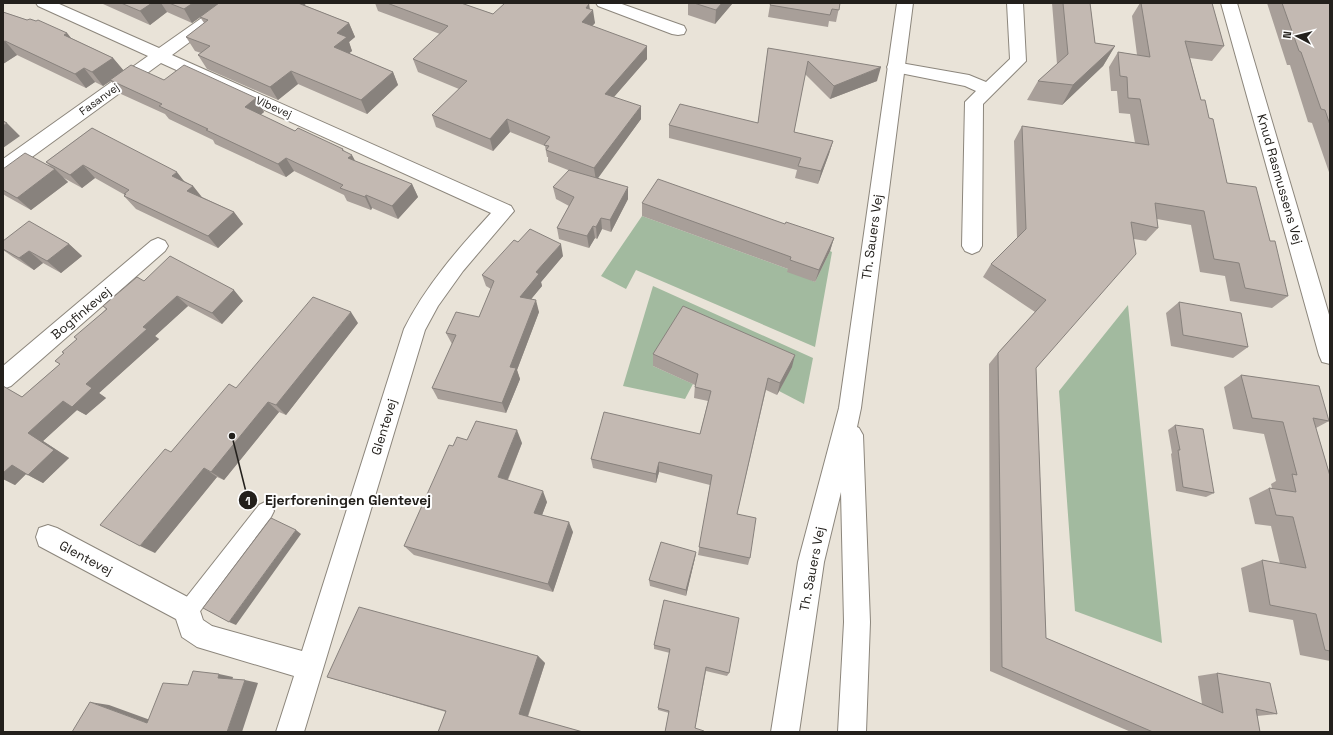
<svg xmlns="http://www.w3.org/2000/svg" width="1333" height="735" font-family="'Space Grotesk',sans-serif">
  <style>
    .green { fill: #a2ba9f }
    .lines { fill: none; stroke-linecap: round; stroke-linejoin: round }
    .lane-casing { stroke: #8c867c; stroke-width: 2 }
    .street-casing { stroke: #8c867c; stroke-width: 2 }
    .secondary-casing { stroke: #8c867c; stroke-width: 2 }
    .lane { fill: #fff; fill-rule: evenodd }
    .street { fill: #fff; fill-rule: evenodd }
    .secondary { fill: #fff; fill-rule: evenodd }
    .wall { fill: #a89f99 }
    .shaded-wall { fill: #88827d }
    .building { fill: #c3b9b2; stroke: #88827d }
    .labels { text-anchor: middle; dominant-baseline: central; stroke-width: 4; stroke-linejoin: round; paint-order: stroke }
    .far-street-label { font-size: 11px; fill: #23201c; stroke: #fff }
    .street-label { font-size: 13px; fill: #23201c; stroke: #fff }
    .leader { fill: none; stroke: #23201c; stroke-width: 1.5 }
    .callout-dot { fill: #23201c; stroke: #fff; stroke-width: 1.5 }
    .mark-label { font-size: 12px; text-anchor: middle; font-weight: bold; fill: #fff }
    .callout-label { font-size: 14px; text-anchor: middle; font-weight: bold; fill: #23201c; stroke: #fff; stroke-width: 4; stroke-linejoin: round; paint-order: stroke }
  </style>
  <rect width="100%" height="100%" fill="#e9e3d8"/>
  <path class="green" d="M 642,216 L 788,269 L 815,282 L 830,251 L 832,252 L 815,347 L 636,270 L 626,289 L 601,276 Z
    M 653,286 L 813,358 L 804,404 L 779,391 L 791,367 L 653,366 L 693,384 L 685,399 L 623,386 Z
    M 1128,305 L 1162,643 L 1075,611 L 1059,391 Z"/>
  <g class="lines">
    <g class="lane-casing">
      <path id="lane" d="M 265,502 L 271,505 L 274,511 L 271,517 L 195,618 L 188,621 L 181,618 L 178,611 L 181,604 L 259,505 Z"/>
    </g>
    <g class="street-casing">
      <path id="street" d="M 36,3 L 57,3 L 159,48 L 223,3 L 241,3 L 239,6 L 172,55 L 511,206 L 514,211 L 463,271 L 438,306 L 425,330 L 304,732 L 276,732 L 294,676 L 197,647 L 182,637 L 176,619 L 39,546 L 36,537 L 39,528 L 48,525 L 57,528 L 197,602 L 203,620 L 212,626 L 302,651 L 404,329 C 426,285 458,249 491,213 L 161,63 L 10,173 L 3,175 L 3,159 L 148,56 L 38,6 Z
        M 596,3 L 619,3 L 684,26 L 686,30 L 684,34 L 678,35 L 672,34 L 598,6 Z
        M 1007,3 L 1023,3 L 1026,61 L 983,104 L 982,246 L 979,251 L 972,254 L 965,251 L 962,246 L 965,102 L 976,91 L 965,86 L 895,72 L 889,71 L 887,67 L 889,63 L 895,62 L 969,75 L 986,82 L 1010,59 Z
        M 1221,3 L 1237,3 L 1330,318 L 1330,364 L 1322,362 L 1319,355 Z
        M 158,238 L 165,241 L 168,246 L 165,251 L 11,386 L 3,389 L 3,366 L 151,241 Z"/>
    </g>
    <g class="secondary-casing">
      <path id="secondary" d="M 897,3 L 913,3 L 861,408 L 857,427 L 859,428 L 863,435 L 870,622 L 866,732 L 838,732 L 844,622 L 841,492 L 824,562 L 799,732 L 771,732 L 798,562 L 839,408 Z"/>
    </g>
    <use href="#lane" class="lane"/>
    <use href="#street" class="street"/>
    <use href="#secondary" class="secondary"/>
  </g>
  <path class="wall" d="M 102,3 L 307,3 L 304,5 L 349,23 L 355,37 L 349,42 L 352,51 L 349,53 L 393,72 L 398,85 L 367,114 L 298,84 L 278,100 L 207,69 L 198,55 L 201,53 L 195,51 L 186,37 L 204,23 L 200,17 L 192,23 L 167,12 L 150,25 L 103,4 Z
    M 375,3 L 461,3 L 493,14 L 589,4 L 590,9 L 595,23 L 592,26 L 647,59 L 614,97 L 641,119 L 597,178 L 628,199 L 611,232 L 602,229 L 597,239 L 595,238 L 589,248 L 559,239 L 557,228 L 569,206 L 556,199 L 553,187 L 573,172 L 548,162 L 548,157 L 547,157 L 545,146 L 510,132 L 493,151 L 436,127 L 432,115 L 459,89 L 418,72 L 413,59 L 440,34 L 378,11 Z
    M 688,3 L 732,3 L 732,4 L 715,24 L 688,15 Z
    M 840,3 L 836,22 L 829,21 L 828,27 L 768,17 L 770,5 Z
    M 1052,3 L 1090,3 L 1095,43 L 1115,46 L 1103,66 L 1062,105 L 1027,100 L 1038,81 L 1057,64 Z
    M 1140,3 L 1212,3 L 1224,46 L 1212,61 L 1190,58 L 1201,100 L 1209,118 L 1227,183 L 1270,241 L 1288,296 L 1272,308 L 1230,301 L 1225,276 L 1200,272 L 1191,225 L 1157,219 L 1158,228 L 1146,241 L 1134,239 L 1036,368 L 1046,638 L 1202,704 L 1198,676 L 1217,673 L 1277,714 L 1257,716 L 1260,732 L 1131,732 L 990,671 L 989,364 L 998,353 L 1035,312 L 983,277 L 991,264 L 1017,238 L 1014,141 L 1022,126 L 1135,143 L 1130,114 L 1119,113 L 1117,91 L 1111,91 L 1109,67 L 1118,52 L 1137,55 L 1132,16 Z
    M 1267,3 L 1330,3 L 1330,175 L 1312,123 L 1308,122 L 1290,65 L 1287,65 Z
    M 3,12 L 27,20 L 67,33 L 71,38 L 113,58 L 124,71 L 164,80 L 256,98 L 264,112 L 260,115 L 295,131 L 343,149 L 345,152 L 355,161 L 412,184 L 418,197 L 398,219 L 372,208 L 371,210 L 347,201 L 344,195 L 294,171 L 286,177 L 215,144 L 213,140 L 169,119 L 165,114 L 121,94 L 111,81 L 103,86 L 95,82 L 86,88 L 17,55 L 3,64 Z
    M 768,48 L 877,81 L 830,99 L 805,74 L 794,132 L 833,141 L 829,154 L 818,184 L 795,178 L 797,170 L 669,138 L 669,125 L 758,123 Z
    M 92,128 L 193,186 L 202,197 L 234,212 L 243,224 L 218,248 L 136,209 L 124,196 L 125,195 L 95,178 L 82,188 L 62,177 L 68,182 L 31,210 L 6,196 L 3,194 L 3,169 L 51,167 L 46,162 Z
    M 642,203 L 785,224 L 834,238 L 830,251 L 815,282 L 787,272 L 788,269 L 642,216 Z
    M 3,241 L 69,244 L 82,256 L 61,273 L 43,263 L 34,270 L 13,257 L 3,250 Z
    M 518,242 L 563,256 L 541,282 L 542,286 L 531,299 L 539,312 L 517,370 L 520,379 L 506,413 L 438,399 L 432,388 L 452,344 L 446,333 L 479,317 L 491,289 L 486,286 L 482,275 Z
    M 144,281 L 243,301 L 222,324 L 188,306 L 155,336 L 159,339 L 99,393 L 106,398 L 86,415 L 77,410 L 43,441 L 69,458 L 43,483 L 26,474 L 15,485 L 3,479 L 3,386 L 22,397 L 60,364 L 64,353 L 77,339 L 106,309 L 103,306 Z
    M 1179,302 L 1248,347 L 1233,358 L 1171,346 L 1166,313 Z
    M 358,323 L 286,415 L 279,412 L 224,480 L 217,477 L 155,553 L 171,452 L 236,388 Z
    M 653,354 L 792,367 L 777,395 L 766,390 L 737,514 L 750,558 L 748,565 L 698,555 L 710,485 L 659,472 L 656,483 L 593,468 L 591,459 L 700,434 L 708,401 L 694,398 L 695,385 L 653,366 Z
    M 1241,375 L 1329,421 L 1316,428 L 1330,476 L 1330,661 L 1300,655 L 1293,620 L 1249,612 L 1241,568 L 1262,560 L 1280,564 L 1271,526 L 1255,524 L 1249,498 L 1269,488 L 1272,488 L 1271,484 L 1276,481 L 1264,434 L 1233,429 L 1224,387 Z
    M 1175,425 L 1214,493 L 1206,497 L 1176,491 L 1171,454 L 1172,453 L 1168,430 Z
    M 467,440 L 522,443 L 508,480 L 547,502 L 542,515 L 573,532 L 553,592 L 414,555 L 404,546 Z
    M 696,552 L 695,558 L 686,596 L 650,586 L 649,580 Z
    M 664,600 L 729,673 L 727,676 L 706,671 L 695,728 L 665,732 L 669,713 L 658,710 L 658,708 L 670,653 L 654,649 L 654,645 Z
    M 538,656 L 545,663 L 528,717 L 583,732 L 438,732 L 446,712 L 327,677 Z"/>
  <path class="shaded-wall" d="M 152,3 L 161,3 L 167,12 L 150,25 L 140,11 Z
    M 193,3 L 220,3 L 192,23 L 184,9 Z
    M 290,3 L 307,3 L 294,13 Z
    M 722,3 L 732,3 L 732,4 L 715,24 L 716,10 Z
    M 589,4 L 590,14 L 593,10 L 595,23 L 583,35 L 582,22 L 586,8 Z
    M 349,23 L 355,37 L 349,42 L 352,51 L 340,61 L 334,47 L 337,33 Z
    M 67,33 L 78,47 L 64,35 Z
    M 5,41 L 17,55 L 3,64 L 3,42 Z
    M 647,46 L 647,59 L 606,106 L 605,94 Z
    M 1115,46 L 1103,66 L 1062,105 L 1073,85 Z
    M 113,58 L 124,71 L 103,86 L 92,72 Z
    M 881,67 L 877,81 L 830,99 L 834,86 Z
    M 84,68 L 95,82 L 86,88 L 75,74 Z
    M 291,71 L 298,84 L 278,100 L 270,87 Z
    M 393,72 L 398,85 L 367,114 L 361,100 Z
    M 256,98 L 264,112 L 253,121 L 245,107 Z
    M 641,106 L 641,119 L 596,181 L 594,168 Z
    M 507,119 L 510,132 L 493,151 L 490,139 Z
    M 7,123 L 20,136 L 3,148 L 3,126 Z
    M 833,141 L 829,154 L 818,184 L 821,171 Z
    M 352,155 L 359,168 L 348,158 Z
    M 286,158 L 294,171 L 286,177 L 278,164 Z
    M 83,165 L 95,178 L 82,188 L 70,175 Z
    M 55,169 L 68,182 L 31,210 L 17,198 Z
    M 177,172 L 187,185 L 172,176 Z
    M 412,184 L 418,197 L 398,219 L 392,206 Z
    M 193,186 L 203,199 L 187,191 Z
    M 628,187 L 628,199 L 611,232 L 610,220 Z
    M 366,195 L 372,208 L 371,210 L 365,197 Z
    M 234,212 L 243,224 L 218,248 L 208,236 Z
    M 601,218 L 602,229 L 597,239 L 596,227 Z
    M 593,226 L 595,238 L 589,248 L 587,236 Z
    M 834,238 L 830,251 L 815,282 L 819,270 Z
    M 69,244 L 82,256 L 61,273 L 47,261 Z
    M 561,244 L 563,256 L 541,282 L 542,286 L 523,309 L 520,297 L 536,272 Z
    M 29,251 L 43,263 L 34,270 L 19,258 Z
    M 234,290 L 243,301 L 222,324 L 212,313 Z
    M 177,296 L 188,306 L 155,336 L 159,339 L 99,393 L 106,398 L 86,415 L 77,410 L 43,441 L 69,458 L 43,483 L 28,475 L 28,433 L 63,401 L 86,384 L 143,327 Z
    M 536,300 L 539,312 L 517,370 L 520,379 L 506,413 L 502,403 L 510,367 Z
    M 351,312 L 358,323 L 286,415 L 276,405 Z
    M 795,355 L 792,367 L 777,395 L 780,383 Z
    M 268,402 L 279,412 L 224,480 L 211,472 Z
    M 517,430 L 522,443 L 504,488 L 498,477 Z
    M 659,462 L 659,472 L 656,483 L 656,474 Z
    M 12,465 L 28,472 L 15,485 L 3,479 L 3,473 Z
    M 204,468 L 217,477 L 155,553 L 140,546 Z
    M 543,491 L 547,502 L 539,523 L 534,513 Z
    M 569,522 L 573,532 L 553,592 L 548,584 Z
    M 296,530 L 301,534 L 236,625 L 229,622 Z
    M 696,552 L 695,558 L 686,596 L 686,590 Z
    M 538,656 L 545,663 L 527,718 L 519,714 Z
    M 219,674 L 233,677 L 232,681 L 218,678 Z
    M 245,680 L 258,683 L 242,732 L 227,732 Z
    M 90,702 L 109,705 L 164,725 L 147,723 Z"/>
  <path class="building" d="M 121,3 L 152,3 L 140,11 Z
    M 169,3 L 193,3 L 184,9 Z
    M 219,3 L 298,3 L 349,23 L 337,33 L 347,37 L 334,47 L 393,72 L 361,100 L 291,71 L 270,87 L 198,55 L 210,46 L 186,37 L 208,20 L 200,17 Z
    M 387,3 L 461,3 L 493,14 L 505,3 L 586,3 L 589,4 L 586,8 L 593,10 L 582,22 L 647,46 L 605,94 L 641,106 L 594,168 L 546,150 L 549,146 L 544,145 L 550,137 L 507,119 L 490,139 L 432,115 L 467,81 L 413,59 L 448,26 Z
    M 694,3 L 722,3 L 716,10 Z
    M 771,3 L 840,3 L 839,10 L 832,9 L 830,15 L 770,5 Z
    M 1063,3 L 1090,3 L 1095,43 L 1115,46 L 1073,85 L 1038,81 L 1068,54 Z
    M 1141,3 L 1212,3 L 1224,46 L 1185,41 L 1201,100 L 1205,100 L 1209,118 L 1213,119 L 1227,183 L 1256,187 L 1270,241 L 1275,241 L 1288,296 L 1245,288 L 1239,263 L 1214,259 L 1204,211 L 1155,203 L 1158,228 L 1131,222 L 1136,254 L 1036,368 L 1046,638 L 1223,713 L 1217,673 L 1270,683 L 1277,714 L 1256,709 L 1260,732 L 1153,732 L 1002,667 L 998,353 L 1046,300 L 991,264 L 1026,229 L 1022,126 L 1149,145 L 1140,99 L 1128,98 L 1127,77 L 1120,76 L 1118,52 L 1150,57 Z
    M 1282,3 L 1330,3 L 1330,125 L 1325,110 L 1321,109 L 1301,52 L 1299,51 Z
    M 3,12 L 27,20 L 30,19 L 36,21 L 38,20 L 67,33 L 64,35 L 113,58 L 92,72 L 84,68 L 75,74 L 5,41 L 3,42 Z
    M 768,48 L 881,67 L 834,86 L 808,61 L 794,132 L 833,141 L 821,171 L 798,166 L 801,158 L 669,125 L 680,104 L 758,123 Z
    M 131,65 L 164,80 L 184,65 L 256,98 L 245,107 L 295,131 L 298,128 L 343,149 L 342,150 L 352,155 L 348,158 L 412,184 L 392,206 L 366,195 L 365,197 L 340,188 L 343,185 L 286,158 L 278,164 L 206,130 L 208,129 L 159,106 L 162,104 L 110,80 Z
    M 3,121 L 7,123 L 3,126 Z
    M 92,128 L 177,172 L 172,176 L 193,186 L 187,191 L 234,212 L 208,236 L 124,196 L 126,194 L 124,194 L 129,190 L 83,165 L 70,175 L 46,162 Z
    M 25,153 L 55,169 L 17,198 L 3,190 L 3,169 Z
    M 569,170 L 628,187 L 610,220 L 601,218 L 596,227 L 593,226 L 587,236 L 557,228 L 574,197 L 553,187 Z
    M 658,179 L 785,224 L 786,222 L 834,238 L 819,270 L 790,260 L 791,257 L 642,203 Z
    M 29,221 L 69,244 L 47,261 L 29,251 L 19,258 L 3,249 L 3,241 Z
    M 530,229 L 561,244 L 536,272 L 539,274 L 520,297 L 536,300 L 510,367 L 516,368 L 502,403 L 432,388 L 456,335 L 446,333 L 456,312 L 479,317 L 494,281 L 482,275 L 514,240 L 518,242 Z
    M 170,256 L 234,290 L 212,313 L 177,296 L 143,327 L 147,329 L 86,384 L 92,388 L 72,407 L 63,401 L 28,433 L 54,450 L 28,475 L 12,465 L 3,473 L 3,386 L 22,397 L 60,364 L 55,361 L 64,353 L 62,352 L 77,339 L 74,337 L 107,309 L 103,306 L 137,277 L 144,281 Z
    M 313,297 L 351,312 L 276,405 L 268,402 L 211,472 L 204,468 L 140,546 L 100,525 L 165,449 L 171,452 L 229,384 L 236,388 Z
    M 1179,302 L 1241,313 L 1248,347 L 1183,335 Z
    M 683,306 L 795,355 L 780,383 L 768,378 L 737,514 L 756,518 L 750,558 L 699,547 L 712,475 L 659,462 L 656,474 L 591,459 L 604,412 L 700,434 L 711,391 L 695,387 L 698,374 L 653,354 Z
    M 1241,375 L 1319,386 L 1329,421 L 1313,418 L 1330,476 L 1330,651 L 1325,650 L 1316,614 L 1270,605 L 1262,560 L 1306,568 L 1293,517 L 1276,515 L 1269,488 L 1296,492 L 1292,474 L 1297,475 L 1283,422 L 1252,418 Z
    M 476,421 L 517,430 L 498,477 L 543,491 L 534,513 L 569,522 L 548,584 L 404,546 L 449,445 L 453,446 L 457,437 L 467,440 Z
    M 1175,425 L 1203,429 L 1214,493 L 1183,487 L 1178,450 L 1180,450 Z
    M 271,518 L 296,530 L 229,622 L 203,608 Z
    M 661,542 L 696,552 L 686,590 L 649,580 Z
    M 664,600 L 739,618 L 729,673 L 706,667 L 695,728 L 704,731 L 704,732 L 665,732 L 669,711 L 658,708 L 670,649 L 654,645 Z
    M 359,607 L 538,656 L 519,714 L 583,732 L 438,732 L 446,711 L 327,677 Z
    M 193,671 L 219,674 L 218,678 L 245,680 L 227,732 L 72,732 L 90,702 L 147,723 L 163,683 L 188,685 Z"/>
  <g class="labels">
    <g class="far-street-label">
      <text transform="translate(99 99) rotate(-36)">Fasanvej</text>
      <text transform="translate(274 107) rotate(24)">Vibevej</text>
    </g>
    <g class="street-label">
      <text transform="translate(1280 179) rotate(74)">Knud Rasmussens Vej</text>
      <text transform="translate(872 237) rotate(-82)">Th. Sauers Vej</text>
      <text transform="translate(81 313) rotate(-40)">Bogfinkevej</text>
      <text transform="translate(384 427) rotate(-73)">Glentevej</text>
      <text transform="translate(86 558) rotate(28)">Glentevej</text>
      <text transform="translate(812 569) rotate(-79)">Th. Sauers Vej</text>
    </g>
  </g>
  <path class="leader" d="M232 436L248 500"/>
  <g class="callout-dot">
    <circle cx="232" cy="436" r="4"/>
    <circle cx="248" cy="500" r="10"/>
  </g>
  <g class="mark-label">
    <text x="248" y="505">1</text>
  </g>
  <g class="callout-label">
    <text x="348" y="505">Ejerforeningen Glentevej</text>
  </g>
  <rect width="1333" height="735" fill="none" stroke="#23201c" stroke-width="8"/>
  <g transform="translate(1297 36) rotate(277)" stroke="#ffffff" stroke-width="3" paint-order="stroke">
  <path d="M0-3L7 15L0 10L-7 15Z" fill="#23201c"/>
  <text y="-6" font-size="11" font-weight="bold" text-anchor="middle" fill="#23201c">N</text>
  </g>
</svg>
